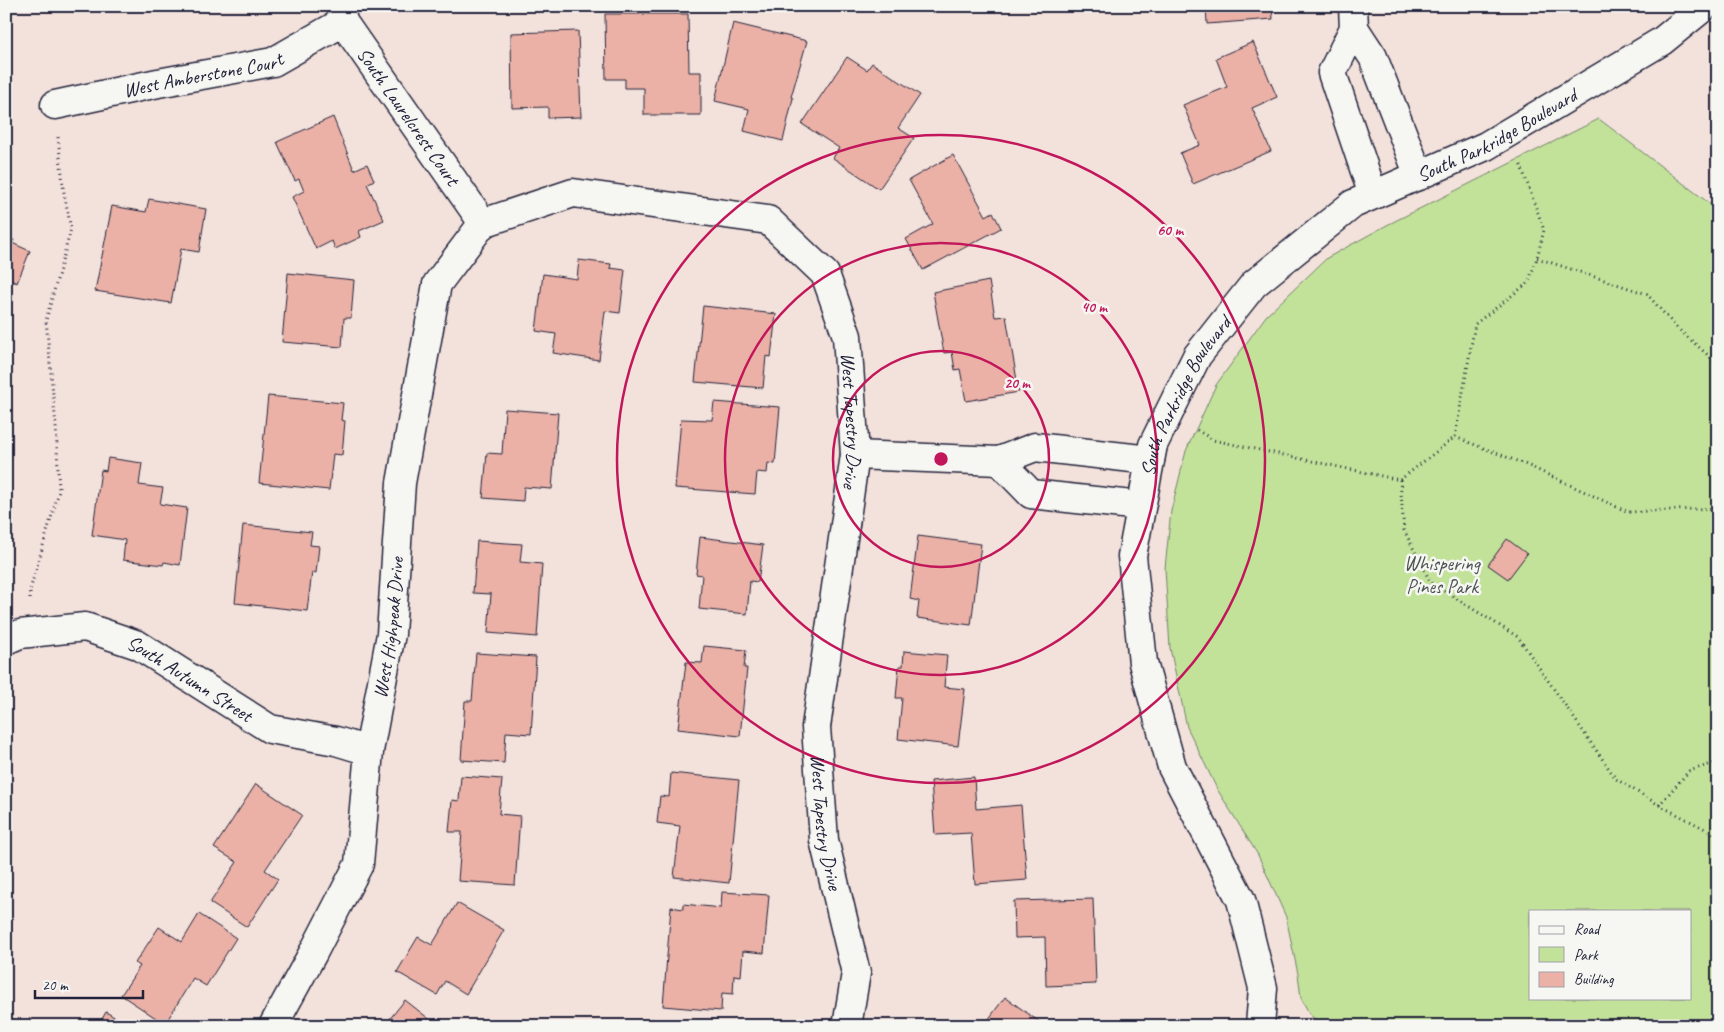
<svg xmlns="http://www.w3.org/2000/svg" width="1724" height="1032" font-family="Caveat,sans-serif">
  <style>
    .green { fill: #c2e29a; stroke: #72826a; fill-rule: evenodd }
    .building { fill: #ebb1a6; stroke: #22223b }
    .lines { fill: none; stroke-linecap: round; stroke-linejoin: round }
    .street-casing { stroke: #22223b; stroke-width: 31 }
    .path { stroke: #22223b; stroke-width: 3; stroke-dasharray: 1 4; stroke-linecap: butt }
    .street { stroke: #f6f6f2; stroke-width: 28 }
    .ring { fill: none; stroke: #c2185b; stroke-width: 2.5 }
    .labels { text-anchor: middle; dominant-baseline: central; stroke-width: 5; stroke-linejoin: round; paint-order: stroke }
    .street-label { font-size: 20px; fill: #22223b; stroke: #f6f6f2 }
    .park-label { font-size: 20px; fill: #4a5253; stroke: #f6f6f2 }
    .centre { fill: #c2185b; stroke: #f6f6f2; stroke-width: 2.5 }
    .ring-label { font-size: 15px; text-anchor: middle; font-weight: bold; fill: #c2185b; stroke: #f6f6f2; stroke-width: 5; stroke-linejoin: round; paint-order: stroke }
  </style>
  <rect width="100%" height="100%" fill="#f3e1db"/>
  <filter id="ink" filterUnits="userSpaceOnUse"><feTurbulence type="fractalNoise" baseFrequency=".02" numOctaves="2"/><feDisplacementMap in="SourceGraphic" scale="10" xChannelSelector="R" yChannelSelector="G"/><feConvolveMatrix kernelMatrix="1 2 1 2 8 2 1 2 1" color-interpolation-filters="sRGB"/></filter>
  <g filter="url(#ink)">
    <path class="green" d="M 1599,119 L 1718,210 L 1718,1026 L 1323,1025 L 1310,1015 L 1301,998 L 1298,974 L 1286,917 L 1258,855 L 1217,789 L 1187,727 L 1170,648 L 1165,568 L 1171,511 L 1186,451 L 1216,385 L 1266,316 L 1327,258 L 1387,225 ZM 1530,911 L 1690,911 L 1690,998 L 1530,998 Z"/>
    <path class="building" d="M 1206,6 L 1272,6 L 1273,19 L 1207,24 Z
      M 605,14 L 688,14 L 689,72 L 701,72 L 701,115 L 644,115 L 644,88 L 625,88 L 625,79 L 606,79 Z
      M 733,23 L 807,41 L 791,97 L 793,98 L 783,141 L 744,131 L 749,109 L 715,101 Z
      M 578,31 L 581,117 L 548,118 L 548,107 L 512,108 L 511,33 Z
      M 1253,42 L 1277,97 L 1252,108 L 1271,151 L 1193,184 L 1180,153 L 1200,145 L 1183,105 L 1227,87 L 1216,58 Z
      M 847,57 L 867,70 L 872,63 L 920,95 L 898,128 L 914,138 L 879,189 L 833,158 L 839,148 L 802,124 Z
      M 333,117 L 354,170 L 367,164 L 374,180 L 367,184 L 384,220 L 359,231 L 361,237 L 335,249 L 332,241 L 316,249 L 292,197 L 304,191 L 299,179 L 295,181 L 277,142 Z
      M 953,155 L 986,216 L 993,212 L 1001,228 L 923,270 L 906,239 L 933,224 L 909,180 Z
      M 149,199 L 206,209 L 199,252 L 181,249 L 171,303 L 95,291 L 112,206 L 146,212 Z
      M 6,236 L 14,240 L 12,243 L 30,251 L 17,283 L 6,278 Z
      M 579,260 L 611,264 L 610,268 L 625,270 L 620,313 L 605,311 L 599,360 L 553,353 L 556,334 L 536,331 L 543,274 L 577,279 Z
      M 288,273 L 354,280 L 351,318 L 344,318 L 342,347 L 282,342 Z
      M 989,281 L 995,317 L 1006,316 L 1019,392 L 966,401 L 960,369 L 955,370 L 952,352 L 944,353 L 933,292 Z
      M 703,306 L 776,314 L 771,357 L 766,356 L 763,388 L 695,382 Z
      M 268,396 L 343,403 L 341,420 L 345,421 L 342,455 L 333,454 L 329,490 L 259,483 Z
      M 714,402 L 780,407 L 775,464 L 768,463 L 767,473 L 757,472 L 755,494 L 675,488 L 681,419 L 712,420 Z
      M 505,409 L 558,413 L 552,489 L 524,487 L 523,501 L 483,498 L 487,453 L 502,454 Z
      M 108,458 L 142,463 L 139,485 L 163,488 L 160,504 L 187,508 L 180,565 L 164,562 L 163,565 L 123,560 L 125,540 L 92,535 L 101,470 L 106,471 Z
      M 243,525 L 312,532 L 310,545 L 319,546 L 316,573 L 312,572 L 307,611 L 235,603 Z
      M 918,536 L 981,544 L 971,625 L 917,618 L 919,601 L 910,599 Z
      M 700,537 L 763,545 L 758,582 L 750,581 L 747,614 L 699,609 L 702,575 L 696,574 Z
      M 1507,539 L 1527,554 L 1508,579 L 1488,565 Z
      M 477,541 L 522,544 L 520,562 L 542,564 L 537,637 L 488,633 L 491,594 L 473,593 Z
      M 704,646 L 746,650 L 744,668 L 747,668 L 740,736 L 678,729 L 686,662 L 702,663 Z
      M 904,651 L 947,655 L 944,687 L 965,689 L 958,746 L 898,739 L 902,698 L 896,698 L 899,666 L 903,666 Z
      M 476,653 L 536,657 L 531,734 L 506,732 L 504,763 L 461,760 L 465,701 L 472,701 Z
      M 671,773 L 739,780 L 729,883 L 674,877 L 680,826 L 657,823 L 660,796 L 669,797 Z
      M 461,776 L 502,779 L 499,814 L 520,816 L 515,885 L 458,881 L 462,832 L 449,832 L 452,800 L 459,801 Z
      M 974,777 L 976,809 L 1021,805 L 1027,880 L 975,884 L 971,833 L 935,835 L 931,781 Z
      M 256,784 L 302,815 L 265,870 L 278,879 L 247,927 L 210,903 L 237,862 L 214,848 Z
      M 722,892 L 769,895 L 764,953 L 743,951 L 741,976 L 734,975 L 733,994 L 722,993 L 721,1011 L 663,1006 L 671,907 L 683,909 L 683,904 L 721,908 Z
      M 1093,899 L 1096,984 L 1046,986 L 1045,937 L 1015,938 L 1014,901 Z
      M 457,903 L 504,930 L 466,994 L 445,981 L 437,995 L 397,972 L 418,937 L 432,945 Z
      M 199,914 L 236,938 L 206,986 L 193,978 L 165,1024 L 121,995 L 140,966 L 135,963 L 159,927 L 182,942 Z
      M 1005,997 L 1045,1026 L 989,1026 L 991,1023 L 988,1020 Z
      M 405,1000 L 438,1026 L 384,1026 Z
      M 106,1012 L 129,1026 L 98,1026 Z
      M 652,1018 L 661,1026 L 645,1026 Z"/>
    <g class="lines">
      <g class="street-casing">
        <g id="street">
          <path id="s1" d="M 340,6 L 343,22 L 483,223"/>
          <path d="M 1353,6 L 1354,28 L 1332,73 L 1373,195"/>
          <path d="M 1354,28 L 1373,57 L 1419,176"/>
          <path id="s2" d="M 55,105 L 158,83 L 273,62 L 343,22"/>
          <path id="s3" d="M 483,223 L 573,193 L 768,220 L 825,274 L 847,336 L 855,455 L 816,727 L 824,840 L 856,973 L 847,1026"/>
          <path d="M 855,455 L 999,461 L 1035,447 L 1150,460"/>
          <path d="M 999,461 L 1031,494 L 1141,506"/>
          <path id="s4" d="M 6,640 L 20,634 L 85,627 L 138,645 L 270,729 L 336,741 L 369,751"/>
          <path id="s5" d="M 273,1026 L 313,953 L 359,864 L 369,751 L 391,634 L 401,483 L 437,284 L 483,223"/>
          <path id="s6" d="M 1260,1026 L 1263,988 L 1241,900 L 1172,767 L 1143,663 L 1132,556 L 1153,445 L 1197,356 L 1254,284 L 1353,204 L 1486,146 L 1662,41 L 1705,6"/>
        </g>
      </g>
      <path class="path" d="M 1537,258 L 1647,294 L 1676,327 L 1718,364
        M 1197,430 L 1213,440 L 1400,480 L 1404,530 L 1431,583 L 1518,637 L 1616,779 L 1659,805 L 1711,832 L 1718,839
        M 1455,437 L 1527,465 L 1628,512 L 1718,508
        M 1400,480 L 1455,437 L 1475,324 L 1528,283 L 1537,258 L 1544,230 L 1520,163
        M 30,599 L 30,590 L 59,491 L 56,426 L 46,320 L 71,229 L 64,193 L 58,137
        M 1659,805 L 1689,771 L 1718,762"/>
      <use href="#street" class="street"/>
    </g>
  </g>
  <g class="ring">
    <circle cx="941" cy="459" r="108"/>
    <circle cx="941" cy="459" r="216"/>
    <circle cx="941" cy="459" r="324"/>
  </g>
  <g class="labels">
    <g class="street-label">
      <text stroke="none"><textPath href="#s2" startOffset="151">West Amberstone Court</textPath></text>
      <text stroke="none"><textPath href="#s1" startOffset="131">South Laurelcrest Court</textPath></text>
      <text stroke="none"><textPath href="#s6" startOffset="1085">South Parkridge Boulevard</textPath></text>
      <text stroke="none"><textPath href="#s6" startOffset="665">South Parkridge Boulevard</textPath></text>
      <text stroke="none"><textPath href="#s3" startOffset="521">West Tapestry Drive</textPath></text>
      <text stroke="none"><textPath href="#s5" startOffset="422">West Highpeak Drive</textPath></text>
      <text stroke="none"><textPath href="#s4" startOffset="198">South Autumn Street</textPath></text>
      <text stroke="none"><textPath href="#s3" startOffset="926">West Tapestry Drive</textPath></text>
    </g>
    <g class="park-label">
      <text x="1442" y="563">Whispering<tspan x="1442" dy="23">Pines Park</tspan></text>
    </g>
  </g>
  <circle cx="941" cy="459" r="8" class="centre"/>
  <g class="ring-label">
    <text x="1170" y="235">60 m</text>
    <text x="1094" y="312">40 m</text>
    <text x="1017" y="388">20 m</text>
  </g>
  <rect width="1724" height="1032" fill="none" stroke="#f6f6f2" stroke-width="25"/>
  <rect x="12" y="12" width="1699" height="1007" fill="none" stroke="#22223b" stroke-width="2" filter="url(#ink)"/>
  <rect x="1529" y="910" width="162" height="90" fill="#f6f6f2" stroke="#a1a1a9"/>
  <rect x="1539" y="926" width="25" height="8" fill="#f6f6f2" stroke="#a1a1a9"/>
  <text x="1574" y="934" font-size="15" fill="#22223b">Road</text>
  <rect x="1539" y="947" width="25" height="15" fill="#c2e29a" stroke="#a1a1a9"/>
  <text x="1574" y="960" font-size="15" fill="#22223b">Park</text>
  <rect x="1539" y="972" width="25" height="15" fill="#ebb1a6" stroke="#a1a1a9"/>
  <text x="1574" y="984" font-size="15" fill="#22223b">Building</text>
  <path d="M35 990v8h108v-8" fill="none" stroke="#22223b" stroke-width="2.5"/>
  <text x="42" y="990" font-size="15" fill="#22223b" stroke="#f6f6f2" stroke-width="4" paint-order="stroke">20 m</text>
</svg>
